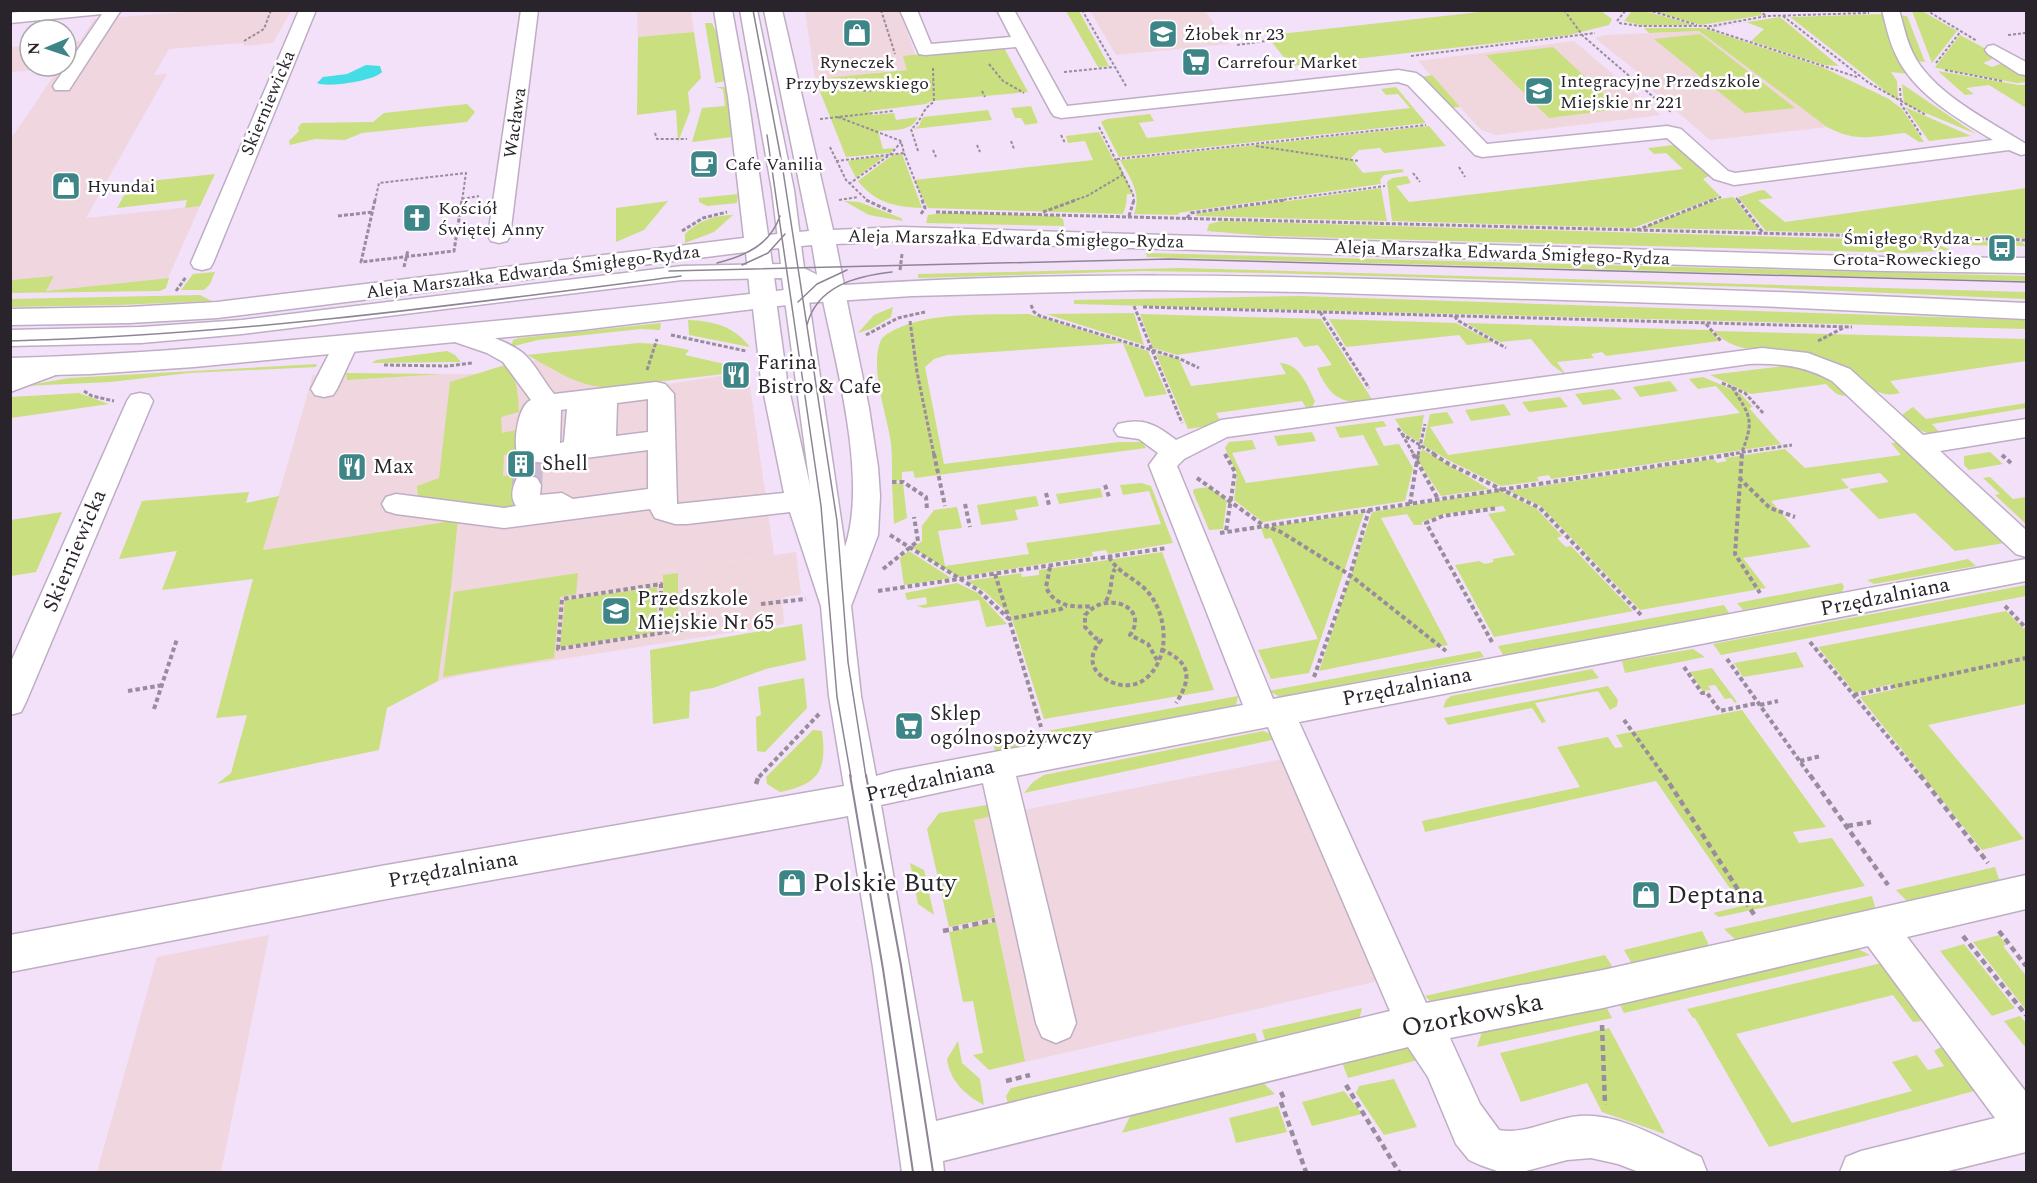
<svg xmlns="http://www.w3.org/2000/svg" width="2037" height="1183" font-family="Spectral,serif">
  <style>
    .commercial { fill: #f0d6de }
    .education { fill: #f0d6dd }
    .green { fill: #cadf7f }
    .water { fill: #42dde5 }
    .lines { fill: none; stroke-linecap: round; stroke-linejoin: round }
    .minor-tunnel-far1 { stroke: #cabbd0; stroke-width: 24; stroke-dasharray: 24 12; stroke-linecap: butt }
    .minor-tunnel { stroke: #cabbd0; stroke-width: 30; stroke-dasharray: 30 15; stroke-linecap: butt }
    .minor-casing { stroke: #beaec4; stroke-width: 3 }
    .major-casing { stroke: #beaec4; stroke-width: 3 }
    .path-far3 { stroke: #988c9d; stroke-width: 2; stroke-dasharray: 3 2; stroke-linecap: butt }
    .path-far2 { stroke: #988c9d; stroke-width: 3; stroke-dasharray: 4 2; stroke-linecap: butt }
    .path-far1 { stroke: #988c9d; stroke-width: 4; stroke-dasharray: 4.5 3; stroke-linecap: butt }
    .path { stroke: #988c9d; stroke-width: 4.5; stroke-dasharray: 6 4; stroke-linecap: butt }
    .minor { fill: #fff; fill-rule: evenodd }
    .major { fill: #fff; fill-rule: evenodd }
    .tram-far1 { stroke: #8f8494; stroke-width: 1.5 }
    .tram { stroke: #8f8494; stroke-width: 2 }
    .labels { text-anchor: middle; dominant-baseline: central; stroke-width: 5; stroke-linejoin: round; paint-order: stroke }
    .far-poi-label { font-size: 18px; fill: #29232b; stroke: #fff; text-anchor: start }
    .far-street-label { font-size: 18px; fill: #29232b; stroke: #fff }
    .poi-label { font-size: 21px; fill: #29232b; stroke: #fff; text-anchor: start }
    .street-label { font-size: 21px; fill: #29232b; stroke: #fff }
    .near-poi-label { font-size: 26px; fill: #29232b; stroke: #fff; text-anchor: start }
    .near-street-label { font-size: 26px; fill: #29232b; stroke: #fff }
  </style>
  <rect width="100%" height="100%" fill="#f2e1f9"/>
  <path class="commercial" d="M 199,11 L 291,11 L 273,43 L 244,46 L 243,43 L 169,49 L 154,75 L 167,74 L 86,218 L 200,206 L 168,278 L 46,291 L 54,276 L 11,280 L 11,139 L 59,68 L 11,72 L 10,47 L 30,45 L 30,66 L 66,66 L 66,42 L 80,41 L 94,19 Z
    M 637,11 L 691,11 L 694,32 L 638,37 Z
    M 805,11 L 900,11 L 920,68 L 815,79 Z
    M 565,353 L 642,388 L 748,372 L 774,555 L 581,583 L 581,571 L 451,588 L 458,520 L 263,550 L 313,375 L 478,374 Z
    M 1313,753 L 1409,974 L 1003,1067 L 951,830 L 958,823 Z
    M 269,935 L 221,1172 L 97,1172 L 157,957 Z"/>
  <path class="education" d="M 1090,11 L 1205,11 L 1229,44 L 1116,55 Z
    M 1699,31 L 1827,127 L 1710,140 L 1644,83 L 1648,82 L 1635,70 L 1595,38 L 1604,35 Z
    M 1574,41 L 1661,115 L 1496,135 L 1481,130 L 1418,61 Z
    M 796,552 L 801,594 L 782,598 L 784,624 L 467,674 L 438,681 L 451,588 L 582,571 L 582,583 Z"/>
  <path class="green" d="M 1066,11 L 1079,11 L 1109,66 L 1098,67 Z
    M 1489,11 L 1601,11 L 1612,19 L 1609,25 L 1569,35 L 1291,66 L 1270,40 L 1271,35 Z
    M 1632,11 L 1645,11 L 1694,25 L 1640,25 L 1624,21 Z
    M 1757,11 L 1764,15 L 1701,25 L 1652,11 Z
    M 1912,11 L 1922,11 L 1957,31 L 1932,63 Z
    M 1884,14 L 1909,74 L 1891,72 L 1897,81 L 1898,101 L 1790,17 Z
    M 1897,15 L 1907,16 L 1925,62 L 1916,61 Z
    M 1780,17 L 1839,66 L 1824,65 L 1751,41 L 1764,29 L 1746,22 L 1712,28 L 1709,28 Z
    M 705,23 L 712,23 L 720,40 L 725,81 L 715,83 Z
    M 1644,28 L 1703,28 L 1822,67 L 1889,99 L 1902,109 L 1924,142 L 1919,142 L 1905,133 C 1873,136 1857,143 1827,127 L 1699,31 L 1649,33 Z
    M 694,32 L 701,78 L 688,92 L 690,111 L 678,142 L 676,110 L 637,115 L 638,37 Z
    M 1700,34 L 1795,108 L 1745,113 L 1654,39 Z
    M 1960,35 L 1999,56 L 1983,63 L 1992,67 L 2008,61 L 2026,72 L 2026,82 L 2017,83 L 1937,68 L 1935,67 Z
    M 1003,46 L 1028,92 L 931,101 L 926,104 L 870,111 L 871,115 L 894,113 L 896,120 L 918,117 C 912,132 892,130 878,131 L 883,149 L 895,148 L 890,153 L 846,157 L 815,79 L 907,70 L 903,56 Z
    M 1553,47 L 1620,109 L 1549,118 L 1486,55 Z
    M 1938,71 L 2019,85 L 2026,85 L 2026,108 L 1989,85 L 1966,88 L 1974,94 L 1965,95 Z
    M 1432,75 L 1460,107 L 1450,108 L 1422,77 Z
    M 1902,84 L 1976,134 L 1904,104 Z
    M 716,87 L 726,87 L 732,137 L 692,142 L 702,108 L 725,106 L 723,89 Z
    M 1396,87 L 1426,123 L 1119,157 L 1101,122 L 1107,119 L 1150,114 L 1154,121 L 1139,123 L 1147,138 L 1410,108 L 1398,94 L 1386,95 L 1381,89 Z
    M 467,104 L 475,112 L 467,122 L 362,133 L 345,140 L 315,139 L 290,145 L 289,141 L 299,131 L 298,127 L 302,123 L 373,122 L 384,113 Z
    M 1031,106 L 1038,123 L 1025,125 L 1021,118 L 1015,118 L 1011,108 Z
    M 1905,107 L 1971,136 L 1929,141 Z
    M 988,110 L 992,120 L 914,129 L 919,126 L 923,117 Z
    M 1429,126 L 1446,146 L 1384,153 L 1380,148 L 1359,150 L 1351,158 L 1363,173 L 1402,169 L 1404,172 L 1384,175 L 1380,180 L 1381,184 L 1190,211 L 1179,213 L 1178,215 L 1134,214 C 1142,193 1130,178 1120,160 Z
    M 1099,132 L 1113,159 L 1117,159 L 1133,194 L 1127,194 L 1126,205 L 1123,214 L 928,208 L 914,180 L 1093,160 L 1085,141 L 1068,143 L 1066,136 Z
    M 1674,145 L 1709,176 L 1703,179 L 1720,196 L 1633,228 L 1392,221 L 1387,182 L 1392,178 L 1407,176 L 1411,183 L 1396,186 L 1409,202 L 1683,169 L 1666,153 L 1654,154 L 1648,148 Z
    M 902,154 L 922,208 C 896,207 875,203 858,181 L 893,155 Z
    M 885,156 L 856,178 L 848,162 L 851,160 Z
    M 215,174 L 200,206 L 185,208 L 187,200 L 117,208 L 131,183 Z
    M 1381,188 L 1387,221 L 1196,216 L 1196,214 Z
    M 2026,188 L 2026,238 L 1766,231 L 1738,197 C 1747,195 1754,191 1764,190 L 1773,198 L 1758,200 L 1785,222 Z
    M 738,194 L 737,203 L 707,206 L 699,202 L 699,198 Z
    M 1733,197 L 1759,230 L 1642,228 L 1720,199 Z
    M 668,201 L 644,230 L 616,242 L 616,208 Z
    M 844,201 L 859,202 L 901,218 L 903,221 L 869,215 Z
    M 943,213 L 1057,216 L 1063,219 L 1064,226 L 926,223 L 928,215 Z
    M 733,215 L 714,232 L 685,243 L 685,234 C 698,221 715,215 733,215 Z
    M 1221,221 L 1928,241 L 1951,250 L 1908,253 L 1266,236 L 1207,231 L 1209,224 Z
    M 1938,241 L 2022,242 L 2026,246 L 1948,245 Z
    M 1146,253 L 2026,276 L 2026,281 L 1147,257 Z
    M 1181,268 L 2026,292 L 2026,299 L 1750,287 L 1269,273 L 1143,271 L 918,278 L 918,274 Z
    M 215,272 L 210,284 L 204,290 L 181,290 L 193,274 Z
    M 54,276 L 46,291 L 169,278 L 166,288 L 160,291 L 11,293 L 11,280 Z
    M 200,295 L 212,301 L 120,305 L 11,307 L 11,299 Z
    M 1300,296 L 2026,320 L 2026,329 L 1074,304 L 1074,300 Z
    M 893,307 L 891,317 L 871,329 L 858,333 L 874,315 Z
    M 1134,313 L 1144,345 L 1046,314 Z
    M 1029,314 L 1148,351 L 1167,394 L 1145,397 L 1123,343 L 947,355 L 934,359 L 925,367 L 944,464 L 1119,442 L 1142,442 L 1146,448 L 915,478 L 913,471 L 902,472 L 902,480 L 892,481 C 892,468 892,456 891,443 C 887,414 868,365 882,338 C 914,310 988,315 1029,314 Z
    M 1140,314 L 1321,319 L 1373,401 C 1342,405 1330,398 1317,368 L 1332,365 L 1318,345 L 1304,347 L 1297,337 L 1177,355 L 1153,348 Z
    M 1329,319 L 1456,323 L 1493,342 L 1467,345 L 1459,335 L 1346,347 Z
    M 688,320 C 713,321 734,326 750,347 L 689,335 Z
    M 661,323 L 660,330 L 641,329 L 538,340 L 514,346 L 512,344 L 513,340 L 519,338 Z
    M 1466,323 L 1706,330 L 1710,330 L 1719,341 L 1606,356 L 1602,352 L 1591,354 L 1594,358 L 1557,362 L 1566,375 L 1552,365 L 1531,339 L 1500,342 Z
    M 1714,331 L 2026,339 L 2026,361 L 1890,381 L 1900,393 C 1877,400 1861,379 1843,369 C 1832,364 1820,358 1809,354 C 1772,342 1742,361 1714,331 Z
    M 638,343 L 659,344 L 689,350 L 685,355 L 729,365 L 732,373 L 612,387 C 580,389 554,369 527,355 Z
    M 447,351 L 455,355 L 461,362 L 372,363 L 376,360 Z
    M 1156,354 L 1179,359 L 1191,386 L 1286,374 L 1280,363 C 1300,364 1307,385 1315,401 L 1311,410 L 1308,411 L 1302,401 L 1216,413 L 1222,424 L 1188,429 Z
    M 317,364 L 316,367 L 189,373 L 110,382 L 24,386 L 69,378 Z
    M 505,365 C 518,378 518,395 519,412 L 501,417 L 502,433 L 520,429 L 519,452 L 504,455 L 503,476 L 514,475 L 513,493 L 526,508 L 496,514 L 418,497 L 417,486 L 439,478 L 450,382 Z
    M 1785,366 C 1813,369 1829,377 1850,395 C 1838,398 1834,392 1826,384 L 1751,394 L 1710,375 Z
    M 346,373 L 443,374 L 347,380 Z
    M 1703,377 L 1740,393 L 1753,407 L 1749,408 L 1781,444 L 1551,479 L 1549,475 L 1537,477 L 1539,481 L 1501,486 L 1450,461 L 1423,445 L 1430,414 L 1447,412 L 1454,423 L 1430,427 L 1448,455 L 1740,413 L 1716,386 L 1698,389 L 1689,379 Z
    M 1670,381 L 1678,391 L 1640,397 L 1633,387 Z
    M 1613,389 L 1622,399 L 1583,405 L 1575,394 Z
    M 79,393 L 109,404 L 11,418 L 11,397 Z
    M 1560,397 L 1568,407 L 1529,412 L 1522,402 Z
    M 2026,403 L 2026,408 L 1932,424 L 1942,435 C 1925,434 1917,430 1904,420 L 1903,414 L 1913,407 L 1926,419 Z
    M 1504,404 L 1511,415 L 1471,421 L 1465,410 Z
    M 1424,415 L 1419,442 L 1404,433 L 1395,419 Z
    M 1383,421 L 1387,426 L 1375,428 L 1384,446 L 1399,444 L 1413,468 L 1405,501 L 1263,522 L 1234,500 L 1237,474 L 1225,448 L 1229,442 L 1252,440 L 1256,449 L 1232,453 L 1246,483 L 1379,465 L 1363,435 L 1340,438 L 1335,427 Z
    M 1312,432 L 1316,441 L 1278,446 L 1274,436 Z
    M 1899,442 L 2005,543 L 1955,551 L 1915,513 L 1879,519 L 1849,489 L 1889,482 L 1880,473 L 1841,479 L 1849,488 L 1771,501 L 1811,547 L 1743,558 L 1766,588 L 1640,610 L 1541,506 L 1509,491 L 1714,459 L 1717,463 L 1727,461 L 1725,458 L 1785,449 L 1805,468 L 1901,455 L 1891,443 Z
    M 1422,449 L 1489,489 L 1441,496 L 1417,459 Z
    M 1990,452 L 2003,464 L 1969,470 L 1964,465 L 1964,456 Z
    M 1990,477 L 2013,499 L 2026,497 L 2026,524 L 1995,495 L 2000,494 L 1983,478 Z
    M 903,483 L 907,518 L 894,524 L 892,484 Z
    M 1141,483 L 1151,486 L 1173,543 L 1108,554 L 1106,550 L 1092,552 L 1093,556 L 958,577 L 913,548 L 922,541 L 922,526 L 934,510 L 957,507 L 962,528 L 938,531 L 945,566 L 1029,554 L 1026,543 L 1161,524 L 1149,491 L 1123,495 L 1120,485 Z
    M 1209,487 L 1227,500 L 1223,529 L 1209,530 L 1193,492 L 1194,489 Z
    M 1100,488 L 1103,497 L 1059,504 L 1056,494 Z
    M 1500,491 L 1537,509 L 1562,536 L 1557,538 L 1566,547 L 1571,546 L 1633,611 L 1494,637 L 1455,565 L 1479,561 L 1485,564 L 1493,562 L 1493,559 L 1515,555 L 1488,514 L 1506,511 L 1503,506 L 1443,514 L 1422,522 L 1422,525 L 1414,525 L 1407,514 L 1381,518 L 1448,645 L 1319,671 L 1372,512 Z
    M 249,492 L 246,503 L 279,496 L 263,550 L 458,520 L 451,588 L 438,681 L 387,708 L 379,750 L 217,784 L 231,773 L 247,715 L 216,718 L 253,579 L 162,590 L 177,551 L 119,559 L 142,501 Z
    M 1036,496 L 1039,506 L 1015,510 L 1018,520 L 981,525 L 977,505 Z
    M 62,512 L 36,572 L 11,576 L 11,520 Z
    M 1364,513 L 1309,673 L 1271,679 L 1258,650 L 1318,639 L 1271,538 L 1265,539 L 1261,528 Z
    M 909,551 L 951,578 L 904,585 L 900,558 Z
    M 1162,552 L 1214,690 L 1044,719 L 1011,616 L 984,591 L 967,581 L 1021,573 L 1022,577 L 1039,575 L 1039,570 Z
    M 1968,559 L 1976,566 L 1874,584 L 1867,580 Z
    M 578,573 L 576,594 L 560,597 L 554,658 L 443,677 L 454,592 Z
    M 678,573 L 678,621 L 664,624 L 663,575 Z
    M 957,583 L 978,593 L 1007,624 L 986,627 L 979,600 L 924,608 L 917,606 L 927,604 L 926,597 L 907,600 L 905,593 Z
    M 1842,583 L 1844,587 L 1842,592 L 1743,610 L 1737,603 Z
    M 2026,585 L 2026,596 L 1721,655 L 1713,644 Z
    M 657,587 L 657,632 L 560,647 L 565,600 Z
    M 1724,605 L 1729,613 L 1503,655 L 1498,646 Z
    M 2006,611 L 2026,631 L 2026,704 L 1928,725 L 2024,839 L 1982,850 L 1860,697 L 1896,689 L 1892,684 L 1855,693 L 1818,647 Z
    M 802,624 L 806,660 L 766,669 L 713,688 L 690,692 L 689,718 L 653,724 L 650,650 Z
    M 1693,649 L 1705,657 L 1625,673 L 1622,661 Z
    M 1480,651 L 1484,657 L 1280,697 L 1269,691 Z
    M 1796,652 L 1804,667 L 1743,677 L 1734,663 Z
    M 1712,668 L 1737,702 L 1735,703 L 1731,698 L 1725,699 L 1715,685 L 1708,686 L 1711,690 L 1703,691 L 1690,672 Z
    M 1592,669 L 1599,678 L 1443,708 L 1446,700 L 1451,696 Z
    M 804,678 L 807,708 L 765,752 L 757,751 L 756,717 L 761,715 L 758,687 Z
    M 1608,686 L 1618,700 L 1617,706 L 1610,710 L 1598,691 L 1535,703 L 1546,722 L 1542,723 L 1532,708 L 1448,725 L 1444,718 Z
    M 1238,696 L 1236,705 L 995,751 L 993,741 Z
    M 1742,710 L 1826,827 L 1793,832 L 1799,843 L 1832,838 L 1865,886 L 1719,917 L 1713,913 L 1742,906 L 1656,781 L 1425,832 L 1422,821 L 1580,787 L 1557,747 L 1608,737 L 1615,748 L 1623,747 L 1616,735 Z
    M 813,730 L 822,731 C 827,770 820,784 780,792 L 767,784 L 766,777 Z
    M 1263,731 L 1274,735 L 1277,739 L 1024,793 L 1033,782 L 1044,775 Z
    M 987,805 L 993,816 L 974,820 L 995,917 L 949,927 L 927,829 L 939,813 Z
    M 910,863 L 924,870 L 934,915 L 918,904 Z
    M 1995,867 L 2000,882 L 1908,902 L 1896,890 Z
    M 1872,896 L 1875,907 L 1869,912 L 1738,942 L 1724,929 Z
    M 996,922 L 1025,1061 L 989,1070 L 973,1055 L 983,1053 L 973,1001 L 963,1002 L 949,932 Z
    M 1702,931 L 1708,943 L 1708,948 L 1632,964 L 1624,950 Z
    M 1999,935 L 2006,945 L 2003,946 L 2026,976 L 2026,1010 L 1973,942 Z
    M 1964,944 L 2015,1008 L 1992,1016 L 1940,951 Z
    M 1850,945 L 1870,955 L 1624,1013 L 1617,999 Z
    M 1605,955 L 1612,966 L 1609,970 L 1433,1004 L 1425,996 Z
    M 1882,963 L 1930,1020 L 1913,1022 L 1893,995 L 1736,1034 L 1792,1123 L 1912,1091 L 1892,1062 L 1917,1055 L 1928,1070 L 1944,1066 L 1934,1051 L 1941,1047 L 1974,1091 L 1769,1147 L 1695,1018 L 1693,1018 L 1687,1009 Z
    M 1603,1001 L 1612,1018 L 1477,1047 L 1483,1029 Z
    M 1362,1008 L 1359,1020 L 1268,1049 L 1262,1030 Z
    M 2020,1016 L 2026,1023 L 2026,1048 L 2004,1021 Z
    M 1609,1028 L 1614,1037 L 1665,1134 L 1602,1112 L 1587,1083 L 1521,1102 L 1500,1053 Z
    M 1255,1033 L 1261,1052 L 1009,1107 L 1006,1096 L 1011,1088 Z
    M 958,1041 L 962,1063 L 980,1079 L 984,1105 C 965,1095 950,1081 947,1059 Z
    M 1408,1045 L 1418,1060 L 1348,1078 L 1342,1062 Z
    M 1394,1079 L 1417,1127 L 1384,1135 L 1356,1093 L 1359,1086 Z
    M 1260,1080 L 1275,1094 L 1122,1133 L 1133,1110 Z
    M 1344,1091 L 1362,1114 L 1312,1126 L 1302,1102 Z
    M 1278,1106 L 1287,1132 L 1236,1143 L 1229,1118 Z"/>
  <path class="water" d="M 366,65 L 380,66 L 382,72 C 374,81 327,88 317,83 L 323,77 L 347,74 Z"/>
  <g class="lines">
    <path class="minor-tunnel-far1" d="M 529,455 L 529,453"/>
    <path class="minor-tunnel" d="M 527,485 L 529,454"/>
    <g class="minor-casing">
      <path id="minor" d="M 35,10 L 121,10 L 69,90 L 55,90 L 53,86 L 102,14 L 10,23 L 10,13 Z
        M 299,10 L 316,10 L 213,263 L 210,268 L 202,270 L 194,268 L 191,263 Z
        M 521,10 L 538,10 L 510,236 L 507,241 L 499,243 L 491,241 L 488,236 Z
        M 740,10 L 757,10 L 794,190 L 804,268 L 841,287 L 845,292 L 869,408 L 878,467 L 880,496 L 878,535 L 851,606 L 861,696 L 876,776 L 894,771 L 1243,705 L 1149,465 L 1158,453 L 1139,439 L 1118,436 L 1114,430 L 1118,424 C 1143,417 1157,425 1176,440 L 1221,420 L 1762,348 L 1808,353 L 1850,369 L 1923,435 L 2026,419 L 2026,437 L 1940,451 L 2026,530 L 2026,557 L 2016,554 L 1832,381 C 1805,366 1780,363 1749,364 L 1227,437 L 1184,459 L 1177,466 L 1273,699 L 2026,559 L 2026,581 L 1299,722 L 1426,1003 L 1603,970 L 2026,875 L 2026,909 L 1907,937 L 2026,1092 L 2026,1152 L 1944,1172 L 1840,1172 L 1846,1157 L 1861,1151 L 1995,1118 L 1868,946 L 1603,1008 L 1450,1038 L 1480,1104 L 1499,1130 C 1527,1135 1552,1118 1580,1116 C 1621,1113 1664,1141 1701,1157 L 1707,1172 L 1639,1172 L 1618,1164 L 1591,1158 L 1567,1160 L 1522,1172 L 1500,1172 L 1480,1165 L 1469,1160 L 1456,1144 L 1428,1077 L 1408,1047 L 943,1161 L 944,1172 L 902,1172 L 873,967 L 848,816 L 381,900 L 10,972 L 10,935 L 381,866 L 844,786 L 829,696 L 821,606 L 790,512 L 687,524 L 675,524 L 655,518 L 650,509 L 504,528 L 396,514 L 386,511 L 382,504 L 386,497 L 396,494 L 504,508 L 516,506 C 510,497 512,488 517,478 L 527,475 L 537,478 L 541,485 L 540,495 L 562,493 L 573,499 L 648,489 L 648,450 L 546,463 L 519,460 C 512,447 517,406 531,400 L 503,362 L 487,353 L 443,338 L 440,333 L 443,328 C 461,323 513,342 526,356 C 537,367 544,382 554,394 L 656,382 L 665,384 L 674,394 L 677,504 L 784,493 L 761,380 L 752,300 L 756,295 L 764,293 L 772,295 L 776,300 L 787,380 L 810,486 L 782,278 L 682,280 L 242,334 L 141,343 L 10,346 L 10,330 L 141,327 L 242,320 L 682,266 L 781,264 L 772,190 ZM 807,288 L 822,296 C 836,365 868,479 845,547 ZM 648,399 L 648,432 L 616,436 L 617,403 ZM 567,409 L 564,442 L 560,443 L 561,410 ZM 1268,727 L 1390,1011 L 936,1121 L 881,805 L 983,783 L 1036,1023 L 1042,1037 L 1056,1043 L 1070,1037 L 1076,1023 L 1016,776 Z
        M 900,10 L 917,10 L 931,44 L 1011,37 L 997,10 L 1014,10 L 1067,106 L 1398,70 L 1416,73 L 1422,77 L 1487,144 L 1667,126 L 1681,129 L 1728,171 L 1735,173 L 1993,140 C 1958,119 1914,94 1896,55 C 1889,41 1886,25 1882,10 L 1899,10 C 1904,27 1907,44 1916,59 C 1937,95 1991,122 2026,144 L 2026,154 L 2021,155 L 2009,150 L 1734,185 L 1714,179 L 1667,138 L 1482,157 L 1475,155 L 1408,85 L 1398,82 L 1061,118 L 1054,116 L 1051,112 L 1016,47 L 925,55 L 919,54 Z
        M 1994,45 L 2026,62 L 2026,75 L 2019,74 L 1988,54 L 1985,50 L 1988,46 Z
        M 346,336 L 355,339 L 358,344 L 337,389 L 333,395 L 324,397 L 315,395 L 311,389 L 334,344 L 337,339 Z
        M 52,359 L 61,361 L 65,367 L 61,373 L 10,392 L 10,374 Z
        M 140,393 L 149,395 L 153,401 L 26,702 L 21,712 L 10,715 L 10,664 L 127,401 L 131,395 Z"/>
    </g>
    <g class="major-casing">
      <path id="major" d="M 714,10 L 732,10 L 748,97 L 768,235 L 809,231 L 764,10 L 782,10 L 833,230 L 901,227 L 1885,257 L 2026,258 L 2026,273 L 1885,271 L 901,241 L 836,244 L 844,285 C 1054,271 1264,275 1474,282 C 1658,287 1842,294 2026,303 L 2026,319 L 1757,306 L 1303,292 L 1143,290 L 912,296 L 804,303 L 581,330 L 194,367 L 90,374 L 10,376 L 10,358 C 127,355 242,345 358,334 C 489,322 620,309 750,294 L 746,252 L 217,318 L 129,323 L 10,325 L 10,309 L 129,307 L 217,302 L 744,238 L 728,97 ZM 812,245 L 819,286 L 776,291 L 770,249 Z"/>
    </g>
    <path class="path-far3" d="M 881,10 L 895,54
      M 1082,10 L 1126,86
      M 1564,10 L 1583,36 L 1672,113
      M 1648,10 L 1697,25
      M 1759,10 L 1766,16
      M 1926,10 L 1977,41
      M 1783,16 L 1869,83 L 1926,115
      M 1617,21 L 1626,10
      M 1619,23 L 1640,26 L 1712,26 L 1767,16 L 1869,13
      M 1707,28 L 1857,77
      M 2008,35 L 2026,33
      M 244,41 L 264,29 L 271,10
      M 1237,45 L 1266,41
      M 1411,56 L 1595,33
      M 1936,63 L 1961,31
      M 989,64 L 1003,81 L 1024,93
      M 1945,70 L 2002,81
      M 1064,72 L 1114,67
      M 814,81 L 867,91 L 933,82
      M 1900,88 L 1901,104 L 1921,135
      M 982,91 L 985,97
      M 838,117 L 901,141
      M 820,119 L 893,111
      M 1099,127 L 1133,194 L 1134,201
      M 655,133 L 657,139 L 687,139
      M 1061,135 L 1065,143
      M 1011,141 L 1014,149
      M 977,145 L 980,152
      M 1256,146 L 1359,161
      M 830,147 L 846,180 L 868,201
      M 933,150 L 936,157
      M 918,151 L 911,129 C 923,121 920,110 934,102 L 933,68
      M 904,153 L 923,201
      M 1117,159 L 1426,125
      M 836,161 L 904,153 L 901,141
      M 1459,167 L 1465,177
      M 1413,173 L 1420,182
      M 849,184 L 891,154 L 901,142
      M 1736,198 L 1739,201
      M 462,199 L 479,196
      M 839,200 L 858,197
      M 375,201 L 379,183 L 466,173 L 462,201
      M 1072,201 L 1087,196 L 1124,174
      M 1274,201 L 1385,186
      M 1709,201 L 1721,197"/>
    <path class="path-far2" d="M 375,200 L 361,262 L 454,251 L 462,200
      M 866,200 L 892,212
      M 1738,200 L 1763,233
      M 936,212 L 2026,240
      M 1043,212 L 1076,200
      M 921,214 L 925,208 L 922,200
      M 338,216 L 373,212
      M 1129,216 L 1134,200
      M 1187,218 L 1191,213 L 1285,200
      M 1637,230 L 1713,200
      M 682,231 L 703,218 L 727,212
      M 404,267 L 408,250
      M 900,270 L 902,254
      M 176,291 L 186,277
      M 1031,305 L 1034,312 L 1040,316 L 1178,358 L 1199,368
      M 1134,306 L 1182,423
      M 1143,307 L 1852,327
      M 1320,312 L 1369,388
      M 1455,316 L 1457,320 L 1506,348
      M 910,321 L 917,372 L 934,455
      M 1706,324 L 1721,341
      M 671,335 L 746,351
      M 866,335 L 898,318 L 925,312
      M 1818,341 L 1843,328
      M 384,365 L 447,366 L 472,363
      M 647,370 L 657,339
      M 1722,383 L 1745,393 L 1764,414
      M 1732,387 C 1752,418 1754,420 1741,455
      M 84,391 L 92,396 L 114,401
      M 1398,428 L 1402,434 L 1436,455
      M 1402,434 L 1414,455
      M 1418,455 L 1425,424
      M 1724,455 L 1792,445"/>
    <path class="path-far1" d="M 934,454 L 945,506
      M 1225,454 L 1235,472 L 1226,531
      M 1413,454 L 1438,499
      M 1433,454 L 1449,464 L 1540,508 L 1641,615
      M 1742,454 L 1735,554 L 1760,593
      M 2002,455 L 2011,463
      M 1197,478 L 1263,525 L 1281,532 L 1350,575 L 1446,651
      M 1739,478 L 1770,508 L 1795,517
      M 892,482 L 903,482 L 926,497 L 927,509
      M 1105,485 L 1109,497
      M 1046,493 L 1049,505
      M 965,504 L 970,527
      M 1410,504 L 1418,454
      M 1220,533 L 1734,454
      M 890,535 L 978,590 L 1009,619 L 1041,727
      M 1109,557 C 1118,573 1135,578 1147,591 C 1168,614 1171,659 1145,679 C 1136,686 1124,687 1114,683 C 1091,674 1086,658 1101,640 L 1095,638 L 1085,627 L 1085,615 C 1091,609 1097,604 1106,603 C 1127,600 1144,616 1130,635 L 1148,644 L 1157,660
      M 1050,567 L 1046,587 C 1054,606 1073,608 1092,606
      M 883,569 L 918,541 L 914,517
      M 995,574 L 1009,619 L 1061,609 L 1066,606
      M 878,591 L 1167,548
      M 1106,601 C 1113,589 1110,576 1115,569
      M 761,604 L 806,599
      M 2005,606 L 2026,628
      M 661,633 L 661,584 L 562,599 L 558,649 L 687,629
      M 1492,642 L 1426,523 L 1443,516 L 1498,508
      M 1810,642 L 1921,777
      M 1161,649 C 1190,662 1193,677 1176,703
      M 1727,659 L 1811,777
      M 1684,667 L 1702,693 L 1707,693 L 1720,711 L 1758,703
      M 1314,677 L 1350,575 L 1369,510
      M 128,691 L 163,685
      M 1854,695 L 2026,658
      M 1760,705 L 1778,701
      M 154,709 L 177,639
      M 1624,720 L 1665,777
      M 1800,761 L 1821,756
      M 759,777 L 819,714"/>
    <path class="path" d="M 1664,775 L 1755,916
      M 1810,775 L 1888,885
      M 1920,775 L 1988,863
      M 756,784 L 759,775
      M 1847,826 L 1871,822
      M 943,931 L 995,920
      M 1999,931 L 2026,966
      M 1963,936 L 2026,1015
      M 1602,1025 L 1605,1105
      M 1006,1081 L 1030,1075
      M 1346,1085 L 1399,1172
      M 1281,1092 L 1285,1101
      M 1281,1102 L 1306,1172"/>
    <use href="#minor" class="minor"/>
    <use href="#major" class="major"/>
    <path class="tram-far1" d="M 753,10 L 782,164 L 837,521 L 848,662 L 866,777
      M 767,135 L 821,506 L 837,697 L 851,777
      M 717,263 C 745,256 770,245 780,216
      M 742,265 L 768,253 L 785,234
      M 669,271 L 1169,259 L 2026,282
      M 798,302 L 817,284 L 847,270
      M 807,325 C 817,286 856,276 892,272
      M 10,341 C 235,335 458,305 681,276"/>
    <path class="tram" d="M 850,775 L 883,969 L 913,1172
      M 866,775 L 901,965 L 933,1172"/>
  </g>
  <defs>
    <g id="shop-square" transform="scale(1.5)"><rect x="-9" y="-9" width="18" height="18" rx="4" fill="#3d8586" stroke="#fff"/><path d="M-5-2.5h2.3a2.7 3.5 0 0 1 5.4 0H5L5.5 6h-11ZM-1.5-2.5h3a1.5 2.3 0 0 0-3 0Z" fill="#fff"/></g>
    <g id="school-square" transform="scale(1.5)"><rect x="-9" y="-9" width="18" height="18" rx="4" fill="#3d8586" stroke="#fff"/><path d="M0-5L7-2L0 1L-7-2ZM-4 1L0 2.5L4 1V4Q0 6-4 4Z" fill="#fff"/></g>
    <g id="supermarket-square" transform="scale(1.5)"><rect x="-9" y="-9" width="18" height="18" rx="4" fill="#3d8586" stroke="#fff"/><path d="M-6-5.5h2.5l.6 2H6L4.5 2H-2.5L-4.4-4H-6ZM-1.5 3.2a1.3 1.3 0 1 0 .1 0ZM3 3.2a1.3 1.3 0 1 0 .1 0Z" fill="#fff"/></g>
    <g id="cafe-square" transform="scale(1.5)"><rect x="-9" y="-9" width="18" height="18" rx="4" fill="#3d8586" stroke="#fff"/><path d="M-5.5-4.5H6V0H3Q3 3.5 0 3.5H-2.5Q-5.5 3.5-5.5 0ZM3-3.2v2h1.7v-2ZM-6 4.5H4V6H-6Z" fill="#fff"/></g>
    <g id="church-square" transform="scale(1.5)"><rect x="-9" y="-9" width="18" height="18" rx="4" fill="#3d8586" stroke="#fff"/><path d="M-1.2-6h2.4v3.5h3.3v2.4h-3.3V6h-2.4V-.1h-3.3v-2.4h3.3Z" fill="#fff"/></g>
    <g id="bus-square" transform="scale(1.5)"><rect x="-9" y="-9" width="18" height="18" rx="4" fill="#3d8586" stroke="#fff"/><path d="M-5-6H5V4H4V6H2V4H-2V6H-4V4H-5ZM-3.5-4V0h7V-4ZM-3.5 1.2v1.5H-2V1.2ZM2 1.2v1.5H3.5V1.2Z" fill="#fff"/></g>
    <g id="restaurant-square" transform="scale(1.5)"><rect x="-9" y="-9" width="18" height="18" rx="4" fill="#3d8586" stroke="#fff"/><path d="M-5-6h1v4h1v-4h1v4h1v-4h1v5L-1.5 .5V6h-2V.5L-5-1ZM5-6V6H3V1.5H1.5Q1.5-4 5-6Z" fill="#fff"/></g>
    <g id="building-square" transform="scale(1.5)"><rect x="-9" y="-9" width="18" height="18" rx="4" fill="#3d8586" stroke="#fff"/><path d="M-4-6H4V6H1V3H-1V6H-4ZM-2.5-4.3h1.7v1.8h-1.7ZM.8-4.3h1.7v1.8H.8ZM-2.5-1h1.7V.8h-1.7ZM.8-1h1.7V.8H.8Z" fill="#fff"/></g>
  </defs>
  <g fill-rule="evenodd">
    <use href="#shop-square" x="857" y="33"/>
    <use href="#school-square" x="1163" y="34"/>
    <use href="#supermarket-square" x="1196" y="62"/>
    <use href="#school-square" x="1539" y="91"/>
    <use href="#cafe-square" x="704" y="164"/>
    <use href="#shop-square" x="66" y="186"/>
    <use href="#church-square" x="417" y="218"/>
    <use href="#bus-square" x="2002" y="248"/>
    <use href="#restaurant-square" x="736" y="375"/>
    <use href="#building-square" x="521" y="464"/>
    <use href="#restaurant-square" x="352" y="467"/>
    <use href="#school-square" x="616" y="611"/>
    <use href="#supermarket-square" x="909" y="726"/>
    <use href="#shop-square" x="792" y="883"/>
    <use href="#shop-square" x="1646" y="895"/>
  </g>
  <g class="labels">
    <g class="far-poi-label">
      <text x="1184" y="34">Żłobek nr 23</text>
      <text x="857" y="62" text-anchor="middle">Ryneczek<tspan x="857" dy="21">Przybyszewskiego</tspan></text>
      <text x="1217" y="62">Carrefour Market</text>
      <text x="1560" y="81">Integracyjne Przedszkole<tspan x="1560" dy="21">Miejskie nr 221</tspan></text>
      <text x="725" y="164">Cafe Vanilia</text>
      <text x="87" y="186">Hyundai</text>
      <text x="438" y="208">Kościół<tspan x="438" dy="21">Świętej Anny</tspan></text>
      <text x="1981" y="238" text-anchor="end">Śmigłego Rydza -<tspan x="1981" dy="21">Grota-Roweckiego</tspan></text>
    </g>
    <g class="far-street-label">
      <text transform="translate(268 103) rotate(-67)">Skierniewicka</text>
      <text transform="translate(515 123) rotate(-82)">Wacława</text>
      <text transform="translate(1016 239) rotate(1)">Aleja Marszałka Edwarda Śmigłego-Rydza</text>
      <text transform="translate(1502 253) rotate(2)">Aleja Marszałka Edwarda Śmigłego-Rydza</text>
      <text transform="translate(533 272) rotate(-7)">Aleja Marszałka Edwarda Śmigłego-Rydza</text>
    </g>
    <g class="poi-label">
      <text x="757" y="363">Farina<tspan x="757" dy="24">Bistro &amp; Cafe</tspan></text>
      <text x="542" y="464">Shell</text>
      <text x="373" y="467">Max</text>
      <text x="637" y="599">Przedszkole<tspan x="637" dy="24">Miejskie Nr 65</tspan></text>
      <text x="930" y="714">Sklep<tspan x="930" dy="24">ogólnospożywczy</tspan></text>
    </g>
    <g class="street-label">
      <text transform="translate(75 551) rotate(-67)">Skierniewicka</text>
      <text transform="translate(1885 597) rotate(-11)">Przędzalniana</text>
      <text transform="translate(1407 687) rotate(-11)">Przędzalniana</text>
      <text transform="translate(930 781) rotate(-13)">Przędzalniana</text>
      <text transform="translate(453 870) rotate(-10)">Przędzalniana</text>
    </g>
    <g class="near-poi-label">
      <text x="813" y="883">Polskie Buty</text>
      <text x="1667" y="895">Deptana</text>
    </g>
    <g class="near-street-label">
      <text transform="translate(1472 1015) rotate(-11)">Ozorkowska</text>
    </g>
  </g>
  <rect width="2037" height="1183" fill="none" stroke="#29232b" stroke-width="24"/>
  <g transform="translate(48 48) rotate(268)"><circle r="28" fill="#ffffff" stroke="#a9a7aa" stroke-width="1.5"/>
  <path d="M0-4.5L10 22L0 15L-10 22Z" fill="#3d8586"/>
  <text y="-9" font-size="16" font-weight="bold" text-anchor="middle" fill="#29232b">N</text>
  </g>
</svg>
